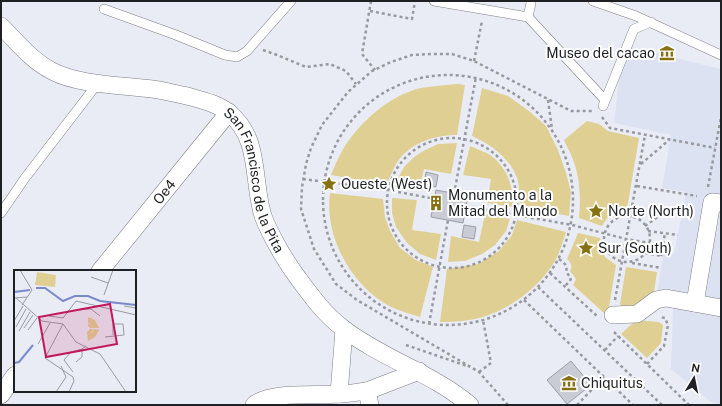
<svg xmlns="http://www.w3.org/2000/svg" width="722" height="406" font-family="'Public Sans',sans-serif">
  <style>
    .built { fill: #dde2f2 }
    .green { fill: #e0cf92 }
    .building { fill: #c9ccd5; stroke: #9b9ea6 }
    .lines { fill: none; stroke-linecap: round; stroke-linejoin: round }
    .lane-casing { stroke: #7c7f87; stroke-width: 10 }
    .street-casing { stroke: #7c7f87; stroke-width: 18 }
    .path { stroke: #97999f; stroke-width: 2.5; stroke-dasharray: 3 3; stroke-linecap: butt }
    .lane { stroke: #fff; stroke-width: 9 }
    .street { stroke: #fff; stroke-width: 17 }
    .labels { text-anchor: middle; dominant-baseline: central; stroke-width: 4; stroke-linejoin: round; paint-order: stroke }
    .poi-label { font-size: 14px; fill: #1f2023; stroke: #fff; text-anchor: start }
    .street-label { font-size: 14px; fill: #1f2023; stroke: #fff }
    .inset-river { fill: none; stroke: #798acc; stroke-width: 2 }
    .inset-road { fill: none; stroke: #989aa1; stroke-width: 1 }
    .view { fill: #c2185b; fill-opacity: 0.15; stroke: #c2185b; stroke-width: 2 }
    .inset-edge { fill: none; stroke: #1f2023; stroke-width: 2 }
  </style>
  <rect width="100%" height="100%" fill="#e9ecf5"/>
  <path class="built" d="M 623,45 L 721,69 L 721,405 L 711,402 L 671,369 L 673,308 L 656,300 L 664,252 L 674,254 L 686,192 L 662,188 L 671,135 L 614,123 Z"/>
  <path class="green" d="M 458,84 L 465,85 L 457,135 C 436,135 416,141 401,157 C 394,165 391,176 386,185 L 331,175 C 334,168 337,160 341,153 C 356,125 389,95 421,88 C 433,86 445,85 458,84 Z
    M 482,88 L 508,96 L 529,111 L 546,126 L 558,150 L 566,173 L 571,192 L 569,216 L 520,207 C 519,198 520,186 517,178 C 510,158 490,144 472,136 Z
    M 587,121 L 599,124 L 608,131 L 639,138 L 627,209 C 614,211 608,215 602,226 L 579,218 C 581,198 580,176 572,157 C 570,151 566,146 564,140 Z
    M 457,143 L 451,174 L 424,169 L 419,190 L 394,186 L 404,167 L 414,157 L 425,150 L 438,144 Z
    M 470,146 C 476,149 484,151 490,155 C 507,167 514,187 513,207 L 487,203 L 491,179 L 463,175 Z
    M 330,193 L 383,199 L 385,217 L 390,231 L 400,248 L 416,260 L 433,267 L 420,317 C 411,314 400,311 391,307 C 352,287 324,237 330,193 Z
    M 392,198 L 417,200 L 412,230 L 441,234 L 436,260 L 420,254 L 407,243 L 396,227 L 392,213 Z
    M 485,214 L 510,219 L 506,231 L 495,245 L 482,254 L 465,261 L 448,262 L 451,236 L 479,242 Z
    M 517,220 L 566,232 C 563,241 560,252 555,261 C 539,287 512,308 483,317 C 470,321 454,322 440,322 L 447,269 L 478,264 L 499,251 L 512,235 Z
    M 578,233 L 600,238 L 605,257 L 616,265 L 609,307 L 604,313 L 573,285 L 576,279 L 570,271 C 573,266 571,263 567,259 Z
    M 626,267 L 657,272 L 653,298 L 639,309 L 622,307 L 620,304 Z
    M 636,320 L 659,322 L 663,325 L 661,343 L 647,358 L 621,334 Z"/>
  <path class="building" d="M 426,172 L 438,175 L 436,187 L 424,184 Z
    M 436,190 L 468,196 L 463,223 L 431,217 Z
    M 464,225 L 476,227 L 474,239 L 462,237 Z
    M 571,361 L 591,385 L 567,404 L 547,380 Z"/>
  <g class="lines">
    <g class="lane-casing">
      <path id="lane" d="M 434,1 L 528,17 L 605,100
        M 593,1 L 636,16 L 721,55
        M 104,9 L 176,35 L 225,55 L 237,57 L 247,51 L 291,1
        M 528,17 L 531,3
        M 603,106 L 634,29 L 651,22
        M 1,213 L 25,178 L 98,83"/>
    </g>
    <g class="street-casing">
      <g id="street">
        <path id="s1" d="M 1,26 C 17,42 32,61 52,71 C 78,85 122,85 152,89 C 163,90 175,94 187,96 C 201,100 217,103 229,113 C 261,138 252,181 263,216 C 270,235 286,262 298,278 C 312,297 325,315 344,329 C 383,359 432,373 470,405"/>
        <path id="s2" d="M 100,271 L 229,112"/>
        <path d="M 695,303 L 712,202 L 721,203"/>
        <path d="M 613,315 L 637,314 L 656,300 L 666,298 L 721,308"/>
        <path d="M 339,394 L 344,330"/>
        <path d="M 1,395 L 15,375"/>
        <path d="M 254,405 C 270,391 317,396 339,394 C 348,394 357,392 367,391"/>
        <path d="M 370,405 L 367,391 L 419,371"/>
      </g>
    </g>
    <path class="path" d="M 371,1 L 362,54 L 375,70
      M 370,11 L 412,19 L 415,1
      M 263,50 L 277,55 L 306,67 L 330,64 L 346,71 L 356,84
      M 474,61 L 482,21
      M323 200a125 125 0 1 1 250 0a125 125 0 1 1-250 0Z
      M 548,100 L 552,129
      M 602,117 L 610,128 L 715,148
      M387 203a65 65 0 1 1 130 0a65 65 0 1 1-130 0Z
      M 641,164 L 669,140
      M 303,179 L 388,190 L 435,199
      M 637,186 L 697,196
      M 708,187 L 721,117
      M 454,194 L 476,77
      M 466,206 L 572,225 L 626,239 L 650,243
      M604 239a23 23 0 1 1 46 0a23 23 0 1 1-46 0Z
      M 645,226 L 659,216 L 663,216
      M 648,231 L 678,235
      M 645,253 L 663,256
      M 661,256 L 665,233
      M 559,259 C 564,263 568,265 566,272 L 571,278 L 570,281 L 565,286
      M 632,263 L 661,268
      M 550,273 L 597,316
      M 538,287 L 662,405
      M 524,300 L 633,405
      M 615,300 L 645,135
      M 429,324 L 448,220
      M 614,332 L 689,405
      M 406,345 L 467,366
      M 605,350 L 618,336
      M 647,364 L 664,346 L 668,325 L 665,318 L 660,317
      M 479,372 L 491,363 L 483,320
      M 508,405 L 479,372 L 357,300 L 336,284 L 314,249 L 301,209 L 302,187 L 306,164 L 311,148 L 322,125 L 348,92 L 372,71 L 391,62 L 412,55 L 432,54 L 452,54 L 474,61 L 571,111 L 592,111
      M 577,405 L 604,377"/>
    <use href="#lane" class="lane"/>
    <use href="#street" class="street"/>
  </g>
  <defs>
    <g id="museum-bare" transform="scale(1.2)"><path d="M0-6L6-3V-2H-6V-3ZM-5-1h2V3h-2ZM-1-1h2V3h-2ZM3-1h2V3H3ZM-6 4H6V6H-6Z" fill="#867011" stroke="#fff" stroke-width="2.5" paint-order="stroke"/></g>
    <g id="sight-bare" transform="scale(1.2)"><path d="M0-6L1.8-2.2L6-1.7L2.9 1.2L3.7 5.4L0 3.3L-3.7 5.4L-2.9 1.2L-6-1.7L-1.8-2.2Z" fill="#867011" stroke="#fff" stroke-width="2.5" paint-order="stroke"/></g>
    <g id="building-bare" transform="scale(1.2)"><path d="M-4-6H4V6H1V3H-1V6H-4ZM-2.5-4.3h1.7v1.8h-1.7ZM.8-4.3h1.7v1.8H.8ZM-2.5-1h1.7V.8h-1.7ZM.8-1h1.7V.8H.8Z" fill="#867011" stroke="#fff" stroke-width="2.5" paint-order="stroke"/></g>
  </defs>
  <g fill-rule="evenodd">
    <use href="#museum-bare" x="667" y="53"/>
    <use href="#sight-bare" x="329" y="184"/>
    <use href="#building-bare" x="436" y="203"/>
    <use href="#sight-bare" x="596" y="211"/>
    <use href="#sight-bare" x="586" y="248"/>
    <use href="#museum-bare" x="569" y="383"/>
  </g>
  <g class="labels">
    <g class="poi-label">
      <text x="655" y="53" text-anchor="end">Museo del cacao</text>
      <text x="341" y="184">Oueste (West)</text>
      <text x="448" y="195">Monumento a la<tspan x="448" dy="16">Mitad del Mundo</tspan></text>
      <text x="608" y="211">Norte (North)</text>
      <text x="598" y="248">Sur (South)</text>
      <text x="581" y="383">Chiquitus</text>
    </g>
    <g class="street-label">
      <text stroke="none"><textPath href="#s1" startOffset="325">San Francisco de la Pita</textPath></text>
      <text stroke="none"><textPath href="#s2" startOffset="102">Oe4</textPath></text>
    </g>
  </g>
  <g transform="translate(14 270)">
    <rect width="122" height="122" fill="#e9ecf5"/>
    <path d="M 23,2 L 42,5 L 41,17 L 21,15 ZM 74,47 L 81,50 L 85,58 L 76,58 L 74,56 L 74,53 L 79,57 L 74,52 ZM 76,59 L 79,59 L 76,65 L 80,59 L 85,60 L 81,67 L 74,71 L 73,62 Z" fill="#e0cf92"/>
    <path class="inset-river" d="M 22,18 L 31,18 L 49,31 L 61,26 L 74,26 L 86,31 L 122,35M 0,22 L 16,20M 0,93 L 5,92 L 19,75"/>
    <path class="inset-road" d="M 6,0 L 18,20 L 8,35M 77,7 L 94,13M 90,25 L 99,0M 0,28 L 13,27M 2,28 L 28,51 L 49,54 L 62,72 L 86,84 L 112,122M 110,36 L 122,38M 66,39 L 77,39 L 86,46M 35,46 L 49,48 L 62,31 L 122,45M 0,51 L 9,36M 49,54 L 31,88 L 59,107 L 60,111 L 55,122M 2,57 L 12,39M 10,58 L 19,45M 14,60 L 23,48M 5,61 L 16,42M 91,67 L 110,65 L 109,54 L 99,54 L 99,65M 24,74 L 36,53M 62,92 L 68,87 L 68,79 L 72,76M 59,102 L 50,90 L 57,82 L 68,79M 42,122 L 52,107 L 47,96"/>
    <path class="view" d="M 96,34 L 103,74 L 32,87 L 25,47 Z"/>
    <rect width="122" height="122" class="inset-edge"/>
  </g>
  <rect width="722" height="406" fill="none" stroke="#1f2023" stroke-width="4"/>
  <g transform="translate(694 378) rotate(10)" stroke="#ffffff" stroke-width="3" paint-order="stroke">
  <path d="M0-3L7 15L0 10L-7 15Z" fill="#1f2023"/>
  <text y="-6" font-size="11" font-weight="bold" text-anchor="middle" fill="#1f2023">N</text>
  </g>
</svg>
